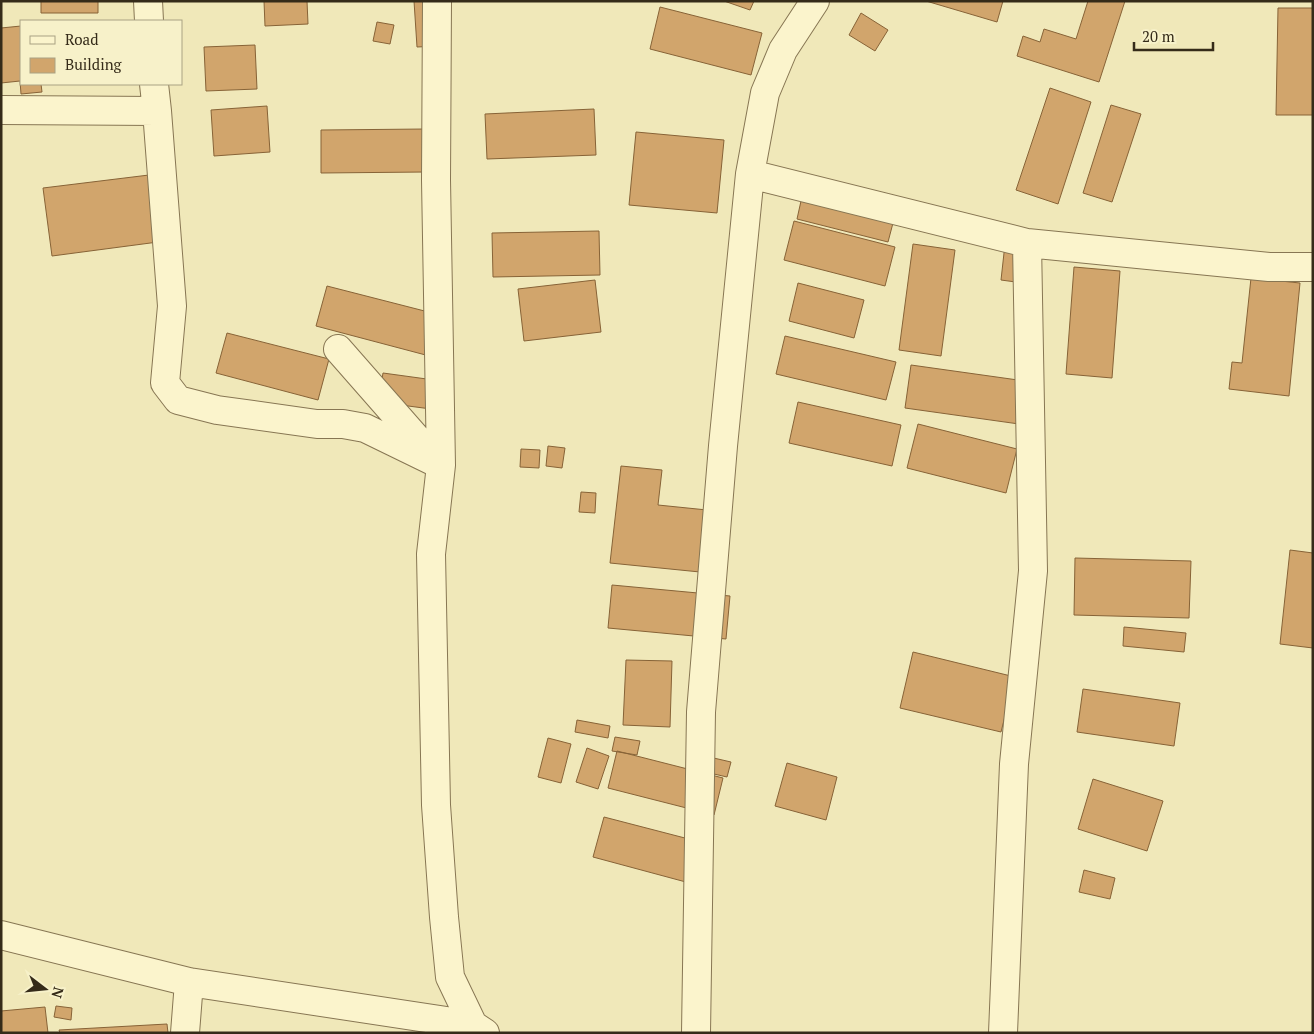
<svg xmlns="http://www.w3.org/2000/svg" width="1314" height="1034" font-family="'PT Serif',serif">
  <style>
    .building { fill: #d1a56c; stroke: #876337 }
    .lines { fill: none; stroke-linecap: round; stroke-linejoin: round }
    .minor-casing { stroke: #877653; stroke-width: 30 }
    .minor { stroke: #fbf4cc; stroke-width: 28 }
  </style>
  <rect width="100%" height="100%" fill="#f0e8b9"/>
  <path class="building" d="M 41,1 L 98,1 L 98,13 L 41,13 Z
    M 264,1 L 307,1 L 308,24 L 265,26 Z
    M 414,1 L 435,1 L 438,46 L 417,47 Z
    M 724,1 L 754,1 L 750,10 Z
    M 926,1 L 1003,1 L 997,22 Z
    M 1088,1 L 1125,1 L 1099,82 L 1017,56 L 1023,36 L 1040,42 L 1044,29 L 1076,39 Z
    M 660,7 L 762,33 L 751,75 L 650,49 Z
    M 1278,8 L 1313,8 L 1313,115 L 1276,115 Z
    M 861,13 L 888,30 L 875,51 L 849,35 Z
    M 377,22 L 394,25 L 390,44 L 373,41 Z
    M 21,26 L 21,84 L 41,84 L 42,92 L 21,94 L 20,81 L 1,83 L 1,28 Z
    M 255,45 L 257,89 L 206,91 L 204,47 Z
    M 1050,88 L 1091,102 L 1058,204 L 1016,190 Z
    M 1111,105 L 1141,114 L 1112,202 L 1083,193 Z
    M 267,106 L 270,152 L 214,156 L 211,110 Z
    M 594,109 L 596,155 L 487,159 L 485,114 Z
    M 425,129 L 425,172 L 321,173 L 321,130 Z
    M 636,132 L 724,140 L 717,213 L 629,205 Z
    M 149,175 L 158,242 L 52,256 L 43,188 Z
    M 801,201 L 893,223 L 888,242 L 797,219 Z
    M 794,221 L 895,247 L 885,286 L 784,260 Z
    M 599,231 L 600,275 L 493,277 L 492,233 Z
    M 913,244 L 955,250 L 941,356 L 899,350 Z
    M 1005,244 L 1027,246 L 1023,283 L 1001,280 Z
    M 1074,267 L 1120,271 L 1112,378 L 1066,374 Z
    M 1251,278 L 1300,283 L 1289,396 L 1229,389 L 1232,362 L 1242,363 Z
    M 595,280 L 601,332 L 524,341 L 518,289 Z
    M 798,283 L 864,300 L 854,338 L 789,321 Z
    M 327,286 L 448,317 L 437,358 L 316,326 Z
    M 227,333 L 329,359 L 318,400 L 216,373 Z
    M 785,336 L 896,362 L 886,400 L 776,374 Z
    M 911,365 L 1025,381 L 1019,424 L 905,408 Z
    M 383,373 L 434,380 L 431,409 L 378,402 Z
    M 798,402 L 901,425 L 892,466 L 789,443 Z
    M 918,424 L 1017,449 L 1006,493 L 907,468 Z
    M 548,446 L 565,448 L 562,468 L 546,466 Z
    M 521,449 L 540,450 L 539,468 L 520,467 Z
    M 621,466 L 662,470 L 658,505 L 707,510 L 700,572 L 610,563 Z
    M 581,492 L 596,493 L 595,513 L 579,512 Z
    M 1290,550 L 1313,553 L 1313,648 L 1280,644 Z
    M 1075,558 L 1191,561 L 1189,618 L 1074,615 Z
    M 612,585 L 730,596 L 726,639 L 608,628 Z
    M 1124,627 L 1186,633 L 1184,652 L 1123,646 Z
    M 913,652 L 1015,677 L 1001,732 L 900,708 Z
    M 626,660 L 672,661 L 670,727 L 623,725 Z
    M 1083,689 L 1180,703 L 1174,746 L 1077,732 Z
    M 577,720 L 610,726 L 608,738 L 575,732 Z
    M 615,737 L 640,741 L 637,755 L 612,751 Z
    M 548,738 L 571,744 L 561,783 L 538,777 Z
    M 587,748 L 609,756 L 598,789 L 576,782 Z
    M 617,751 L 723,778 L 714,815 L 608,788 Z
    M 705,756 L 731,762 L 727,777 L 701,771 Z
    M 787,763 L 837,777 L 826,820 L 775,806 Z
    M 1093,779 L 1163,801 L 1147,851 L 1078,829 Z
    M 604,817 L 708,844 L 697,885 L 593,857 Z
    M 1084,870 L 1115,878 L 1110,899 L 1079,892 Z
    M 56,1006 L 72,1008 L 71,1020 L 54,1017 Z
    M 45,1007 L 48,1033 L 1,1033 L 1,1011 Z
    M 167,1024 L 168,1033 L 60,1033 L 59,1030 Z"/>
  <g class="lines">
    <g class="minor-casing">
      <path id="minor" d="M 148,1 L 149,21
        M 437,1 L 436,180 L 441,465 L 431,554 L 436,805 L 444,917 L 450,977 L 473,1025 L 473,1033
        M 1,110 L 157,111 L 154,84
        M 157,111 L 172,306 L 165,383 L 178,400 L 217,410 L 317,424 L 343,424 L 365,428 L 441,465
        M 750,174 L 1027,243 L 1269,267 L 1313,267
        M 338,349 L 431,455
        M 1,935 L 189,982 L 473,1025 L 485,1033
        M 185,1033 L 189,982
        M 696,1033 L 701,712 L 723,446 L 750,174 L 765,93 L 783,50 L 815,1
        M 1003,1033 L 1014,764 L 1033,571 L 1027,243"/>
    </g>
    <use href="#minor" class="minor"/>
  </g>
  <rect width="1314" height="1034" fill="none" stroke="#352b19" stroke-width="5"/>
  <rect x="20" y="20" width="162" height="65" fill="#f7f1c9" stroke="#a9a283"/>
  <rect x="30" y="36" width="25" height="8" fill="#fbf4cc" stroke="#a9a283"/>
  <text x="65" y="45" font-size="15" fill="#352b19">Road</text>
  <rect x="30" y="58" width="25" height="15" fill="#d1a56c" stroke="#a9a283"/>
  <text x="65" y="70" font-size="15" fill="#352b19">Building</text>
  <g transform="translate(45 989) rotate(106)" stroke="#f7f1c9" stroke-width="4" paint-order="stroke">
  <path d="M0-4L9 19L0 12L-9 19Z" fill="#352b19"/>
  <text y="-8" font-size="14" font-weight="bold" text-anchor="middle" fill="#352b19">N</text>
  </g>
  <path d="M1134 42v8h79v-8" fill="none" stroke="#352b19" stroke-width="2.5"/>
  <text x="1142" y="42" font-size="15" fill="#352b19" stroke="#f7f1c9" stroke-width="4" paint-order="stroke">20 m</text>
</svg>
